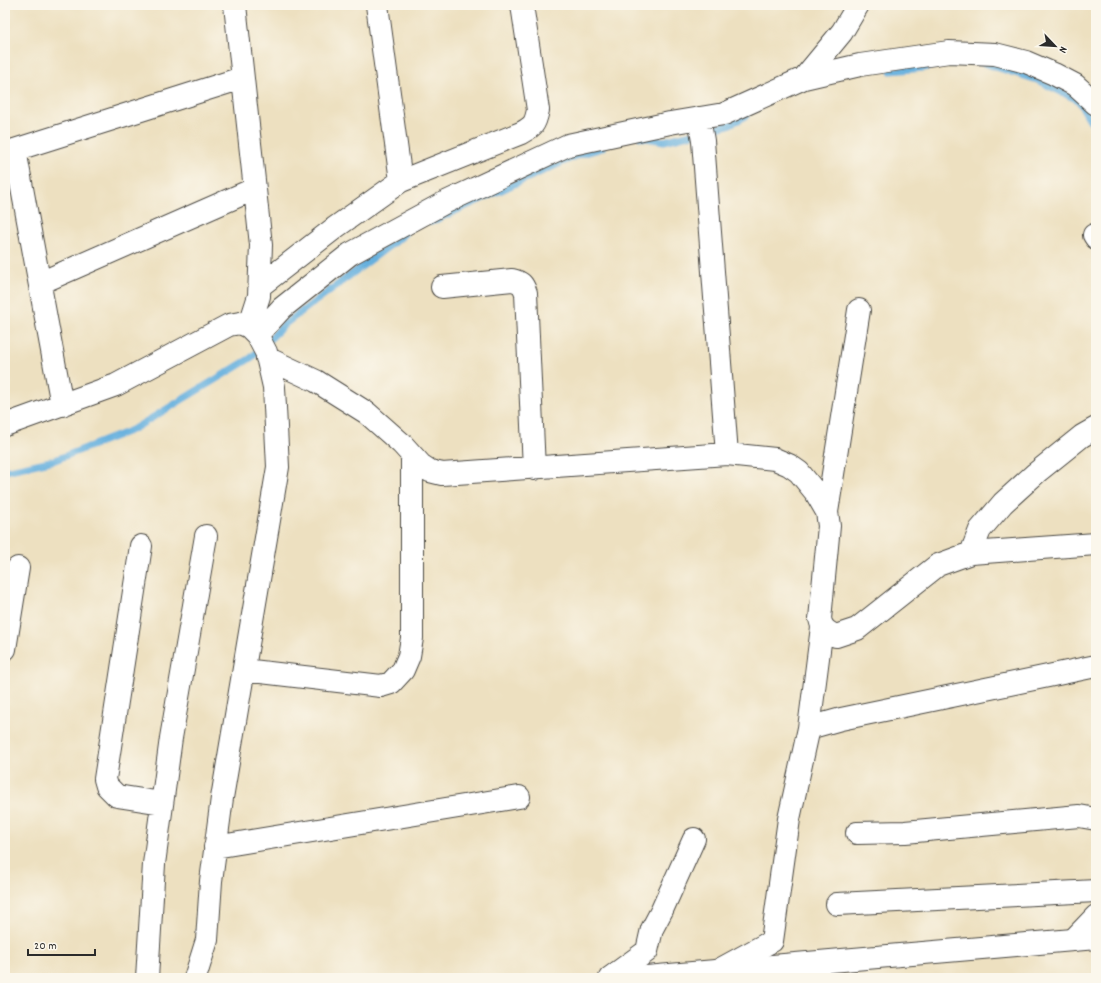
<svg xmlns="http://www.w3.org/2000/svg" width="1101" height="983" font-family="Dekko,sans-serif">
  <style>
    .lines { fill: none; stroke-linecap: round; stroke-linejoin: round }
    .stream { stroke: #66b0de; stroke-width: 7 }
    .minor-casing { stroke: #484641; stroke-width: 24 }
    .major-casing { stroke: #484641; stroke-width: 24 }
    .minor { stroke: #fff; stroke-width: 22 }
    .major { stroke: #fff; stroke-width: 22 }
  </style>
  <rect width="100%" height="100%" fill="#fbf7ec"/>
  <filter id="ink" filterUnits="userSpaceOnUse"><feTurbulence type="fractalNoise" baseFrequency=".025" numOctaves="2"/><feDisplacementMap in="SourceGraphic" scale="8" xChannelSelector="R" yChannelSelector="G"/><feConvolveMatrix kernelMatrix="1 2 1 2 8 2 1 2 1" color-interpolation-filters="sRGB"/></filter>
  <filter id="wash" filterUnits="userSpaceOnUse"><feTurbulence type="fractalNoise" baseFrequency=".012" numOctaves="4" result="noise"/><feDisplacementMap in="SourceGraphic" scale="16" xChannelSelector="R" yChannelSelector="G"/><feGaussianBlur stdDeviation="0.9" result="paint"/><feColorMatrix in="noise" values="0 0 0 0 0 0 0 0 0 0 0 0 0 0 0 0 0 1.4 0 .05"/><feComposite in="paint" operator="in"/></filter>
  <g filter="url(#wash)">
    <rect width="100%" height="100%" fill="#ede0c0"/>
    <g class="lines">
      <path class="stream" d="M 980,62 L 1037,80 L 1078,100 L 1096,130
        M 891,71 L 924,68 L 941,63
        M 640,137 L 664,141 L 728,125 L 746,116
        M 431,222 L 576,156 L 602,148
        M 5,471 L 55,460 L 132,430 L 251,358 L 285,324 L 404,235"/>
    </g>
  </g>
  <g filter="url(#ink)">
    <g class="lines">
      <g class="minor-casing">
        <path id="minor" d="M 235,5 L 261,245 L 259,296 L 249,327
          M 377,5 L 401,181
          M 804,78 L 842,32 L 858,5
          M 699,118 L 703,141 L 727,454
          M 15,150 L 62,405
          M 5,153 L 242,78
          M 1094,235 L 1096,238
          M 40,283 L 254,189
          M 260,286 L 336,227 L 401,181 L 521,133 C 533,126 535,125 538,110 L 522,5
          M 442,287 L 512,280 C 521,282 523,284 526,293 L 534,469
          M 257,335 L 282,308 L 350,254 L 444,203 L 568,145 L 670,123 L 724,114 L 804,78 L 860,65 L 949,52 L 995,54 L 1026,62 L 1054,74 L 1075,85 L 1096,104
          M 267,358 L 316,381 L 367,413 L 402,444 L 421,465 L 430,471 L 442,474 L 727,454 L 775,459 L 789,465 L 799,472 L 816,493 L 827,512 L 829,526 L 820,619 C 822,629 827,632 836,636 L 857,629 L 938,565 L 971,553 L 1096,544
          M 5,425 L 116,385 L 229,325 L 240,323 L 249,327 L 257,335 L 266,352 L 274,387 L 278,467 L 222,798 L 211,881 L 207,940 L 195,978
          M 827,512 L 859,310
          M 141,546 L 105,779 L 107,786 L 117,796 L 162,803
          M 971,553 L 980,530 L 1003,503 L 1036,473 L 1082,436 L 1096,428
          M 5,649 L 18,568
          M 244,670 L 381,686 L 391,683 L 403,670 L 409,656 L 412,638 L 412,456
          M 809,728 L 822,627
          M 857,833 L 905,832 L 1079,816 L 1096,819
          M 215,847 L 519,797
          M 837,904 L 1096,891
          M 1074,939 L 1096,916
          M 717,971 L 772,941 L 789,819 L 809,728 L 841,719 L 1096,666
          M 147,978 L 154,864 L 171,738 L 206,536
          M 610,978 L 647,951 L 652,929 L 662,910 L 694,839"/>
      </g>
      <g class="major-casing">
        <path id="major" d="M 635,978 L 1096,938"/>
      </g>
      <use href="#minor" class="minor"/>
      <use href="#major" class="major"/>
    </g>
  </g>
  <rect width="1101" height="983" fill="none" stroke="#fbf7ec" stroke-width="20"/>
  <g transform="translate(1055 46) rotate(115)" stroke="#fbf7ec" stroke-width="3" paint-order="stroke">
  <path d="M0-3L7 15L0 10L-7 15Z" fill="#2b2b2b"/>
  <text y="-6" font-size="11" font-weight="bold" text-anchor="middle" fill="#2b2b2b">N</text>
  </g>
  <path d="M28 949v6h67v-6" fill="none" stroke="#2b2b2b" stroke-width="2"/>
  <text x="34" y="949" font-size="12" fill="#2b2b2b" stroke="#fbf7ec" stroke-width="3" paint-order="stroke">20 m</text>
</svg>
